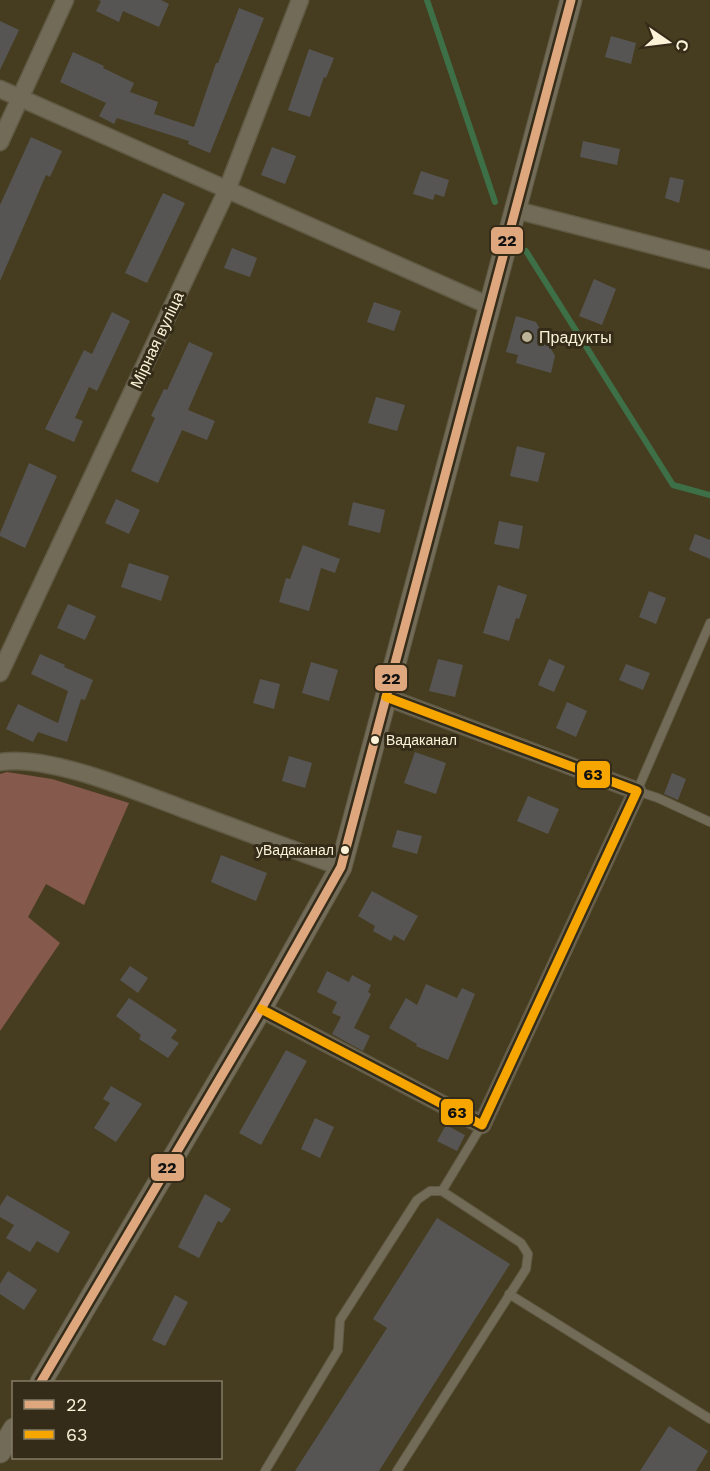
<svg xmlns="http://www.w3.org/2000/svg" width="710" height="1471" font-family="'Work Sans',sans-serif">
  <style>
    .green { fill: #86594d }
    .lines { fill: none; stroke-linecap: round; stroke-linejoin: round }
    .stream { stroke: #3e7048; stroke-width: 6 }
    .building { fill: #565553 }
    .service-casing { stroke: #615a44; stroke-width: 10 }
    .minor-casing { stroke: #615a44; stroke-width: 19 }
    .tertiary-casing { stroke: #615a44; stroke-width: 23 }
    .service { stroke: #726b58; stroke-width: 8 }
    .minor { stroke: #726b58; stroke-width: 16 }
    .tertiary { stroke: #726b58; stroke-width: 21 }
    .bus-1-casing { stroke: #342c18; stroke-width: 14 }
    .bus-2-casing { stroke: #342c18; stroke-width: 14 }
    .bus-1 { stroke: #dfa77e; stroke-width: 9 }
    .bus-2 { stroke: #f7a600; stroke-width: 9 }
    .poi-dot { fill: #bcb398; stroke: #342c18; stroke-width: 2 }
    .bus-dot { fill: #fbf2d8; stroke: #342c18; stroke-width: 2 }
    .labels { text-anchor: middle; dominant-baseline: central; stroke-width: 6; stroke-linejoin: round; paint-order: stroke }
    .bus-label { font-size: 14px; fill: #fbf2d8; stroke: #342c18; text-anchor: start }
    .poi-label { font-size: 16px; fill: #fbf2d8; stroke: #342c18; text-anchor: start }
    .street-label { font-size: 16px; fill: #fbf2d8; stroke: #342c18 }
    .line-badge { stroke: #342c18; stroke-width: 2 }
    .pale-badge-label { font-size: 16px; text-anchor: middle; font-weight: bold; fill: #111 }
  </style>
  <rect width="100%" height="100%" fill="#463d20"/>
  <path class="green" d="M 7,772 L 52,779 L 129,803 L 84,905 L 46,884 L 28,917 L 60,943 L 0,1031 L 0,774 Z"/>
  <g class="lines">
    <path class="stream" d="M 427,0 L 495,202
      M 526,251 L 673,485 L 710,495"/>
  </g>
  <path class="building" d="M 98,0 L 161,0 L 169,4 L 159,27 L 123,11 L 119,22 L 96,11 L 101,1 Z
    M 239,8 L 264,18 L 210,153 L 188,144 L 189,141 L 117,118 L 114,124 L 99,116 L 106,103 L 60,82 L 73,52 L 104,66 L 103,68 L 134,83 L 130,92 L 158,102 L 154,114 L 194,127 L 216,63 L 218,63 Z
    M 0,21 L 19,30 L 0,70 Z
    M 611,36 L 636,43 L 631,64 L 605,57 Z
    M 309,49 L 334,58 L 326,78 L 324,77 L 310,117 L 288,110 Z
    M 31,137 L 62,151 L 50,177 L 46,175 L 0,281 L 0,205 Z
    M 583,141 L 620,149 L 617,165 L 580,157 Z
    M 272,147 L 296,156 L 285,184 L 261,175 Z
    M 421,171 L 449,180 L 444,197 L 435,194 L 433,200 L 413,194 Z
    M 670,177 L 684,180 L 679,203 L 665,198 Z
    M 163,193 L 185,203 L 147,283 L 125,273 Z
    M 232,248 L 257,258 L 250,277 L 224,268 Z
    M 594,279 L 616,289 L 602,325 L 579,316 Z
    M 374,302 L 401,311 L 394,331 L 367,322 Z
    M 112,312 L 130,321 L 97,391 L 89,387 L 75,418 L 83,421 L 74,442 L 45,429 L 84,350 L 92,354 Z
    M 516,316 L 536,322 L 555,356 L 551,373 L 516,363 L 518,355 L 506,352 Z
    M 189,342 L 213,353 L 188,410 L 215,421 L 207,440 L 182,430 L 158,483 L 131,471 L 155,418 L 151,416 L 164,389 L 167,390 Z
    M 376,397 L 405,405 L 397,431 L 368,423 Z
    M 517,446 L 545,453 L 538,482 L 510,476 Z
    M 29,463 L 57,476 L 25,548 L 0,536 L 0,533 Z
    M 116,499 L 140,510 L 129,534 L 105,523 Z
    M 353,502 L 385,510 L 380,533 L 348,525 Z
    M 499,521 L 523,526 L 519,549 L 494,544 Z
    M 695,534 L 710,540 L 710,559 L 689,550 Z
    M 303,545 L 340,559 L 335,573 L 321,568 L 309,611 L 279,602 L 286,578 L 290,579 Z
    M 129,563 L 169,576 L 161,601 L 121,587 Z
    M 498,585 L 527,595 L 519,619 L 516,618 L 509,641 L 483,633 Z
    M 649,591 L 666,598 L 656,624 L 639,617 Z
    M 68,604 L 96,616 L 85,640 L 57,628 Z
    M 40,654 L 65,665 L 64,667 L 93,680 L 85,700 L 81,699 L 67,742 L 38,732 L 33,742 L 6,729 L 18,704 L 58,723 L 68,691 L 31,674 Z
    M 438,659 L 463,665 L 455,697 L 429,691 Z
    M 549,659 L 565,666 L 554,692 L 538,685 Z
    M 311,662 L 338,670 L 329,701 L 302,693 Z
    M 626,664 L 650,673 L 643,690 L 619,680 Z
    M 260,679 L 280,684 L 274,709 L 253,703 Z
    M 567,702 L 587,711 L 576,737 L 556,728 Z
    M 415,752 L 446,763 L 436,794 L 404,783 Z
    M 289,756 L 312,763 L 305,788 L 282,781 Z
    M 672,773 L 686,779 L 678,800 L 664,794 Z
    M 528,796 L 559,809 L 548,834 L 517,821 Z
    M 397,830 L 422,836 L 417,854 L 392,847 Z
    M 221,855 L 267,873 L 256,901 L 211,882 Z
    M 372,891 L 418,916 L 404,941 L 394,935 L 391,941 L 373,931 L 375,926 L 358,916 Z
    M 130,966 L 148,978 L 138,993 L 120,980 Z
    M 327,971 L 349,982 L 352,975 L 371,985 L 368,992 L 371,994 L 354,1028 L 370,1036 L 363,1051 L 332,1034 L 341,1017 L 332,1013 L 337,1002 L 317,992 Z
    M 426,984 L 457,998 L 462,988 L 475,994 L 448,1060 L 416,1046 L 417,1044 L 389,1028 L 406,998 L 417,1005 Z
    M 129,998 L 177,1030 L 171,1038 L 179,1043 L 168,1058 L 139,1039 L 141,1035 L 116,1016 Z
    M 286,1050 L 307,1061 L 261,1145 L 239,1133 Z
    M 111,1086 L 142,1104 L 116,1142 L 94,1128 L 110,1103 L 103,1099 Z
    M 315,1118 L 334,1127 L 320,1158 L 301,1149 Z
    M 446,1125 L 465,1135 L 457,1151 L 437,1141 Z
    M 205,1194 L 231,1209 L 222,1223 L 218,1221 L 199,1258 L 178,1247 Z
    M 7,1195 L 70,1232 L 58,1253 L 37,1241 L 30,1252 L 6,1238 L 14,1225 L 0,1217 L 0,1206 Z
    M 437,1218 L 510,1264 L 379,1471 L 295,1471 L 387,1328 L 373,1319 Z
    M 8,1271 L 37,1290 L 24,1310 L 0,1294 L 0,1284 Z
    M 175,1295 L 188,1302 L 165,1346 L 152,1340 Z
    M 669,1426 L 708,1451 L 696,1471 L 640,1471 Z"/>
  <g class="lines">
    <g class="service-casing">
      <path id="service" d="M 710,623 L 637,791 L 658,798 L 710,822
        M 442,1191 L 482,1125
        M 509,1294 L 710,1419
        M 265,1471 L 338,1350 L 340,1320 L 417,1200 L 430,1191 L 442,1191 L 521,1243 L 528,1254 L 526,1269 L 397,1471"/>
    </g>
    <g class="minor-casing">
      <path id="minor" d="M 0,89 L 490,306
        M 0,142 L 65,0
        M 516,210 L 710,260
        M 0,673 L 227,190 L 300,0
        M 0,762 C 48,754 135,791 181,808 C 235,828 288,848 341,867
        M 261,1009 L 482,1125 L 637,791 L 386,697"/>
    </g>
    <g class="tertiary-casing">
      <path id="tertiary" d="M 41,1382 L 261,1009 L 341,867 L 571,0
        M 0,1452 L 14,1429"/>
    </g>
    <use href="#service" class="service"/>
    <use href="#minor" class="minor"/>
    <use href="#tertiary" class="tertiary"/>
    <g class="bus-1-casing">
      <path id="bus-1" d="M 41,1382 L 261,1009 L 341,867 L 571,0"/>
    </g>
    <g class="bus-2-casing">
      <path id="bus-2" d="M 261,1009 L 482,1125 L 637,791 L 386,697"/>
    </g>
    <use href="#bus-1" class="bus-1"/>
    <use href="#bus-2" class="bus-2"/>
  </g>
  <circle class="poi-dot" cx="527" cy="337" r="6"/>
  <g class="bus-dot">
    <circle cx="375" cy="740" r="5"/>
    <circle cx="345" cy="850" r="5"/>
  </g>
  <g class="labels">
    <g class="bus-label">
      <text x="386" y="740">Вадаканал</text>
      <text x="334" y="850" text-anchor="end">уВадаканал</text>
    </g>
    <g class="poi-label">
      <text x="539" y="337">Прадукты</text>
    </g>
    <g class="street-label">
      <text transform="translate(157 340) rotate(-65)">Мірная вуліца</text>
    </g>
  </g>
  <g class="line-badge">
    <rect x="490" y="226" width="34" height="29" rx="6" fill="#dfa77e"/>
    <rect x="374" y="664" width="34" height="28" rx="6" fill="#dfa77e"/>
    <rect x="576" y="760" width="35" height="29" rx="6" fill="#f7a600"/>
    <rect x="440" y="1098" width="34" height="28" rx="6" fill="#f7a600"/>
    <rect x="150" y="1153" width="35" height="29" rx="6" fill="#dfa77e"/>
  </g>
  <g class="pale-badge-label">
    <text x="507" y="246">22</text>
    <text x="391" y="684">22</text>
    <text x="593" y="780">63</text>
    <text x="457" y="1118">63</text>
    <text x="167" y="1173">22</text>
  </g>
  <rect x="12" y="1381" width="210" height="78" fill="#342c18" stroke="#847b65" stroke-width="1.5"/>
  <rect x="24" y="1400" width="30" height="9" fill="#dfa77e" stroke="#847b65" stroke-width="1.5"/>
  <text x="66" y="1411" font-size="18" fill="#fbf2d8">22</text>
  <rect x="24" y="1430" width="30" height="9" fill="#f7a600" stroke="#847b65" stroke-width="1.5"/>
  <text x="66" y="1441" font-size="18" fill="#fbf2d8">63</text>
  <g transform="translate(668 42) rotate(104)" stroke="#342c18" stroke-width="4.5" paint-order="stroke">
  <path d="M0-4.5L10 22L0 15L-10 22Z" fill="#fbf2d8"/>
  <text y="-9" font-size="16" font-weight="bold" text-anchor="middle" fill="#fbf2d8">С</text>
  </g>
</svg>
